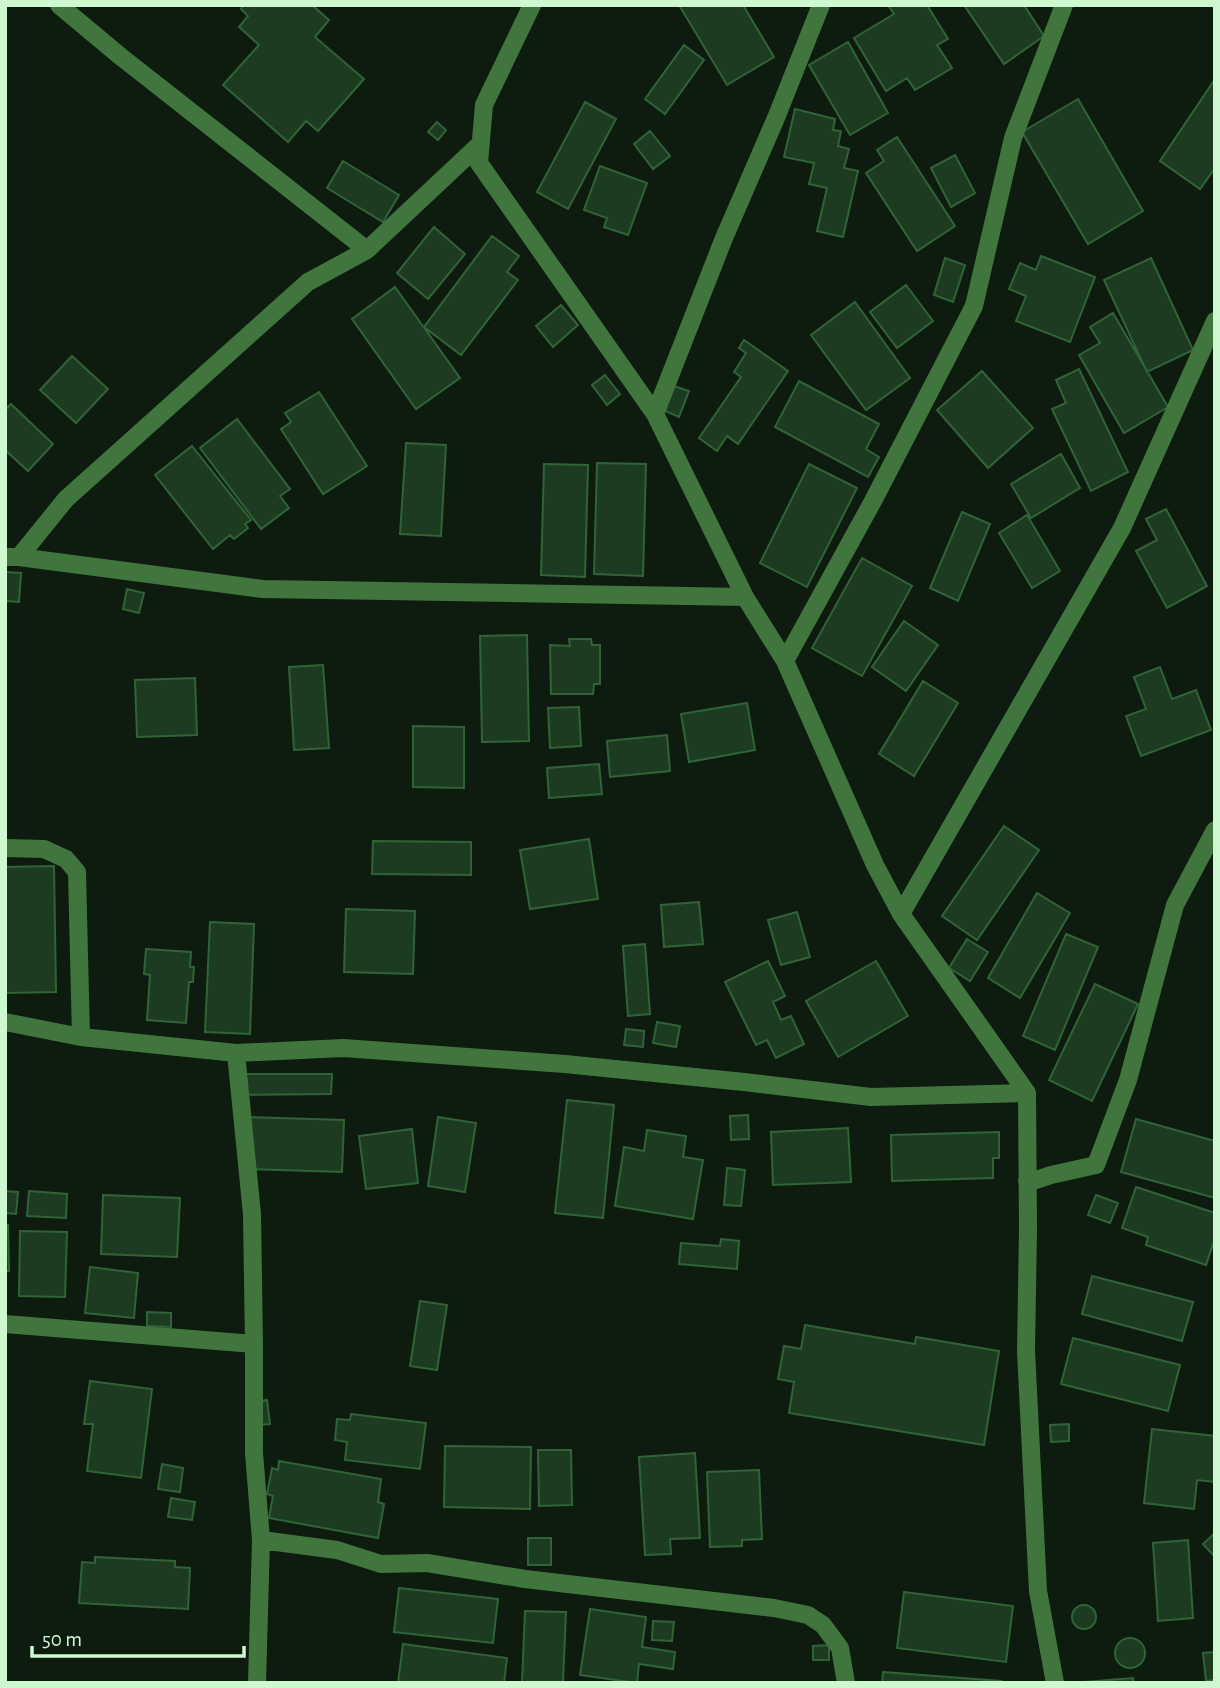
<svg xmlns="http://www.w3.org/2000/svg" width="1220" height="1688" font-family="'Alegreya Sans',sans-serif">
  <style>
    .building { fill: #1c3b20; stroke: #306437; stroke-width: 2 }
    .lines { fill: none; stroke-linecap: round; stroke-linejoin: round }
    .minor { stroke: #40763e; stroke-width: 18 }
  </style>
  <rect width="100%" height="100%" fill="#0e1c0f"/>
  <path class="building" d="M 244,5 L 312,5 L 329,20 L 315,37 L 364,79 L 318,131 L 306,121 L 288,142 L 223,85 L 259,45 L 239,27 L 248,16 L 241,9 Z
    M 679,5 L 743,5 L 774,57 L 727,85 Z
    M 888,5 L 927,5 L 948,39 L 937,45 L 952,68 L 915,90 L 907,78 L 886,91 L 854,38 L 894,14 Z
    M 964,5 L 1024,5 L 1044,36 L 1004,64 Z
    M 848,42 L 888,113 L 850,135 L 809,65 Z
    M 684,45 L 704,60 L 665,114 L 645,99 Z
    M 1215,79 L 1215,168 L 1200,189 L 1160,161 Z
    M 1078,99 L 1143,211 L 1088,244 L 1022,132 Z
    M 585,102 L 616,119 L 568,209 L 537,192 Z
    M 795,109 L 835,119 L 833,130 L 841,131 L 838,146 L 849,149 L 844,168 L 858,171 L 843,237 L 817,231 L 827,188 L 809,184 L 814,163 L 784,157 Z
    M 437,122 L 446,130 L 438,140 L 428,132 Z
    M 650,131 L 670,156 L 653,169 L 634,144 Z
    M 897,137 L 955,226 L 917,251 L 866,173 L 884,161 L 877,150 Z
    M 955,155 L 975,193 L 951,207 L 931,168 Z
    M 343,161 L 399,195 L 383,222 L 327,188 Z
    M 600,166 L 647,183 L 628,235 L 604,227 L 607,218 L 584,210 Z
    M 434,227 L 465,254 L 428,299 L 397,273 Z
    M 492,236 L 519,256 L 507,272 L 518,280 L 461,355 L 424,327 Z
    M 1041,256 L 1095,277 L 1070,342 L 1016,321 L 1026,296 L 1009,289 L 1020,263 L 1036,270 Z
    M 945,258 L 965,265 L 953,302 L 934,295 Z
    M 1151,258 L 1193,350 L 1147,372 L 1104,280 Z
    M 906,285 L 933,321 L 897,348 L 870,312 Z
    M 395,287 L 460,378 L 416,409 L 352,319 Z
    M 855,302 L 910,378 L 866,410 L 811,335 Z
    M 561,305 L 578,325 L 553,347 L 536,326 Z
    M 1113,313 L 1168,407 L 1124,433 L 1079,355 L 1100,343 L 1090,327 Z
    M 744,340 L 788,371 L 738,444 L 727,436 L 717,451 L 699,438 L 741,377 L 734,372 L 746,353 L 739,348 Z
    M 72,356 L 108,389 L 76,423 L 40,390 Z
    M 1079,369 L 1128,472 L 1091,491 L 1052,409 L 1066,403 L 1056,380 Z
    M 982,371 L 1033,428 L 988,468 L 937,410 Z
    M 605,375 L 620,394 L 607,405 L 592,385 Z
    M 799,381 L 879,424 L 866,449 L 879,457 L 868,477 L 775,427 Z
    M 674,386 L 689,391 L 679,417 L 665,411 Z
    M 319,392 L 367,466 L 323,494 L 281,429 L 291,422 L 285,413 Z
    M 11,404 L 53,444 L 28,471 L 5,450 L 5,410 Z
    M 237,419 L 290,489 L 280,496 L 289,508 L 261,529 L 200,448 Z
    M 406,443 L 446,445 L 441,536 L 400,534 Z
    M 192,446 L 251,520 L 245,524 L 248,528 L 234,539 L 230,535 L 213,549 L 155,475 Z
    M 1061,454 L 1080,488 L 1031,518 L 1011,484 Z
    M 597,463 L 646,464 L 643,576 L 594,574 Z
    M 544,464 L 588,465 L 585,577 L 541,575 Z
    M 809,464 L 857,488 L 807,587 L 760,563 Z
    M 1166,509 L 1207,586 L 1167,608 L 1136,551 L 1157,540 L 1146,519 Z
    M 962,512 L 990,524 L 958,601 L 930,588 Z
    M 1027,515 L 1060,571 L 1032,588 L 999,533 Z
    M 862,558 L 912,586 L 862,676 L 812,648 Z
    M 5,572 L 21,573 L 19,602 L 5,601 Z
    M 127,589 L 144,593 L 139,613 L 123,609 Z
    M 904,621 L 938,645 L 906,691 L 872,667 Z
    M 527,635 L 529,741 L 482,742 L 480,636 Z
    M 569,639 L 591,639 L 592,645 L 600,645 L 600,684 L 594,684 L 593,694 L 551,694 L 550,645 L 570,646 Z
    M 323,665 L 329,748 L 294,750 L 289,667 Z
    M 1160,667 L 1172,699 L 1196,690 L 1211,730 L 1141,756 L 1126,716 L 1146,709 L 1134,677 Z
    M 195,678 L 197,735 L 137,737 L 135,680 Z
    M 923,681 L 958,703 L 914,776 L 879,754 Z
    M 747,703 L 755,750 L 689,762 L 681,714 Z
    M 579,707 L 581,746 L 550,748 L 548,708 Z
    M 413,726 L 464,727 L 464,788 L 413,787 Z
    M 667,735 L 670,771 L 610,777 L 607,741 Z
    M 599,764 L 602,794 L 549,798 L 547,768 Z
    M 1004,826 L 1039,850 L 977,940 L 942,916 Z
    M 589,839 L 598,899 L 530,909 L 520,850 Z
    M 373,841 L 471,842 L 471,875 L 372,874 Z
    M 54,866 L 56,992 L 5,993 L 5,867 Z
    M 1037,893 L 1070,913 L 1020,998 L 988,978 Z
    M 699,902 L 703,944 L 664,947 L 661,905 Z
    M 346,909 L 415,911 L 413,974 L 344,972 Z
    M 797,912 L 810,957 L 781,965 L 768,920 Z
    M 210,922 L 254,924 L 250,1034 L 205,1032 Z
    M 1066,934 L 1098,947 L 1055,1050 L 1023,1036 Z
    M 967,939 L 988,952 L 970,981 L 949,968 Z
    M 645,944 L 650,1014 L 628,1016 L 623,946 Z
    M 146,949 L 191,952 L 190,967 L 194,967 L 193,982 L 189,982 L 186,1023 L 147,1020 L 150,975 L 144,974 Z
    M 768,961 L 785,996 L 773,1002 L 781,1020 L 791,1016 L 804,1044 L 776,1058 L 767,1040 L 756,1045 L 725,982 Z
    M 876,961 L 908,1016 L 838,1057 L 806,1001 Z
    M 1095,984 L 1138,1004 L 1092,1101 L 1049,1080 Z
    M 657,1022 L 680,1026 L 676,1047 L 653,1043 Z
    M 626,1029 L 644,1031 L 643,1047 L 624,1045 Z
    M 235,1074 L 332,1074 L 331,1094 L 235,1095 Z
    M 567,1100 L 614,1105 L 603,1218 L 555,1213 Z
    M 748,1115 L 749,1139 L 731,1140 L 730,1116 Z
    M 246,1117 L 344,1120 L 342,1172 L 244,1169 Z
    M 438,1117 L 476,1123 L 465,1192 L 428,1186 Z
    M 1136,1119 L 1215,1141 L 1215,1198 L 1121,1172 Z
    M 848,1128 L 851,1182 L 773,1185 L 771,1132 Z
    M 412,1129 L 418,1183 L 366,1189 L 359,1136 Z
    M 647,1130 L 686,1136 L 683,1157 L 703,1160 L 693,1219 L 615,1206 L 624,1147 L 644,1151 Z
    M 999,1132 L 999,1158 L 993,1158 L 993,1178 L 892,1181 L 891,1135 Z
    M 727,1168 L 745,1170 L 741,1206 L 724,1205 Z
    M 1136,1187 L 1215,1213 L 1215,1238 L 1206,1265 L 1146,1245 L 1148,1237 L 1122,1228 Z
    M 5,1191 L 18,1192 L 16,1214 L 5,1213 Z
    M 29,1191 L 67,1194 L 66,1218 L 27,1216 Z
    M 103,1195 L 180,1198 L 177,1257 L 101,1254 Z
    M 1096,1195 L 1118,1203 L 1110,1223 L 1088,1215 Z
    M 5,1225 L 8,1225 L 9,1271 L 5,1271 Z
    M 20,1231 L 67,1232 L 65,1297 L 19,1296 Z
    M 721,1239 L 739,1241 L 737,1269 L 679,1264 L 681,1243 L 720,1246 Z
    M 90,1267 L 138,1273 L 134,1318 L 85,1313 Z
    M 1092,1276 L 1193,1302 L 1182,1341 L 1082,1314 Z
    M 420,1301 L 447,1305 L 437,1370 L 410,1366 Z
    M 147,1312 L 171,1313 L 171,1327 L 147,1326 Z
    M 805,1325 L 915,1344 L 916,1337 L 999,1351 L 984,1445 L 789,1413 L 794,1382 L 778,1379 L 784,1346 L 801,1349 Z
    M 1073,1338 L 1180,1365 L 1168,1411 L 1061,1384 Z
    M 90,1381 L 152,1389 L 141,1478 L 87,1471 L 93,1424 L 84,1424 Z
    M 267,1400 L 270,1424 L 257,1425 L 254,1402 Z
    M 351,1414 L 426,1423 L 420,1469 L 345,1460 L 347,1442 L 335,1440 L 337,1419 L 350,1420 Z
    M 1069,1424 L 1069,1441 L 1051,1442 L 1050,1425 Z
    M 1152,1429 L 1215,1436 L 1215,1482 L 1197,1480 L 1194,1509 L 1144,1503 Z
    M 445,1446 L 531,1447 L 530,1509 L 444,1507 Z
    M 538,1450 L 571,1450 L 572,1505 L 539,1506 Z
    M 695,1453 L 700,1538 L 670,1539 L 671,1554 L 645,1555 L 639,1457 Z
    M 279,1461 L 381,1479 L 378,1502 L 384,1504 L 378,1538 L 269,1518 L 273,1496 L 267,1494 L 272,1468 L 278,1470 Z
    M 162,1464 L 183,1468 L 180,1492 L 158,1489 Z
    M 759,1470 L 762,1539 L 742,1540 L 742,1546 L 710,1547 L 707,1472 Z
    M 171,1498 L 195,1502 L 192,1520 L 168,1517 Z
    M 1215,1533 L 1215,1557 L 1203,1544 Z
    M 528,1538 L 551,1538 L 551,1565 L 528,1565 Z
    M 1188,1540 L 1193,1618 L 1158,1621 L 1153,1543 Z
    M 95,1557 L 175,1561 L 175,1567 L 190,1568 L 188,1609 L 79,1603 L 82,1562 L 95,1563 Z
    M 399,1588 L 498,1599 L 493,1643 L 394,1632 Z
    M 904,1592 L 1013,1606 L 1006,1662 L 897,1648 Z
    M1072 1617a12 12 0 1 1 24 0a12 12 0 1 1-24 0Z
    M 590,1609 L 646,1617 L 642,1647 L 675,1652 L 673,1669 L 639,1664 L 637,1683 L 580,1675 Z
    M 525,1611 L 566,1612 L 563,1683 L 522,1683 Z
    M 653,1621 L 674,1622 L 672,1641 L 652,1640 Z
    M1115 1653a15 15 0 1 1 30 0a15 15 0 1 1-30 0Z
    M 403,1644 L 507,1658 L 504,1683 L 398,1683 Z
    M 829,1645 L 829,1660 L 813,1660 L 813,1646 Z
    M 1215,1652 L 1215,1680 L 1206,1681 L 1203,1653 Z
    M 883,1672 L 1001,1681 L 1001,1683 L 882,1683 Z
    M 1133,1678 L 1133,1683 L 1085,1683 L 1085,1682 Z"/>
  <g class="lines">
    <path class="minor" d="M 59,5 L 120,56 L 367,250
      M 532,5 L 484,105 L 479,163 L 655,414 L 745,597 L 785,661 L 875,865 L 901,914 L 1027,1093 L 1028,1229 L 1026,1351 L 1038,1591 L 1055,1683
      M 655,414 L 724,238 L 776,118 L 821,5
      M 5,557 L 19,557 L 263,589 L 745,597
      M 19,557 L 66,499 L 308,282 L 367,250 L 481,143
      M 785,661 L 873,501 L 974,306 L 1013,138 L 1064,5
      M 5,848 L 44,849 L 66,859 L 77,872 L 81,1037
      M 901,914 L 1122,528 L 1215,321
      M 5,1022 L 81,1037 L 236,1053 L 343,1048 L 565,1064 L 744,1082 L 871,1097 L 1027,1093
      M 236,1053 L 252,1214 L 254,1344 L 254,1453 L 261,1540 L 257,1683
      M 1027,1181 L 1033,1181 L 1051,1175 L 1096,1165 L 1128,1080 L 1175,905 L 1215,830
      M 5,1324 L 254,1344
      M 261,1540 L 337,1550 L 381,1564 L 427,1563 L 525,1579 L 774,1608 L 808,1615 L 823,1625 L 840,1648 L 846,1683"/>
  </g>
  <rect width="1220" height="1688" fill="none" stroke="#cef9d0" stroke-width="14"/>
  <path d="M32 1646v10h212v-10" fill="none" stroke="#cef9d0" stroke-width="3.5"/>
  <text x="42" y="1646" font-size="21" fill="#cef9d0" stroke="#0e1c0f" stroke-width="5" paint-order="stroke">50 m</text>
</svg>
